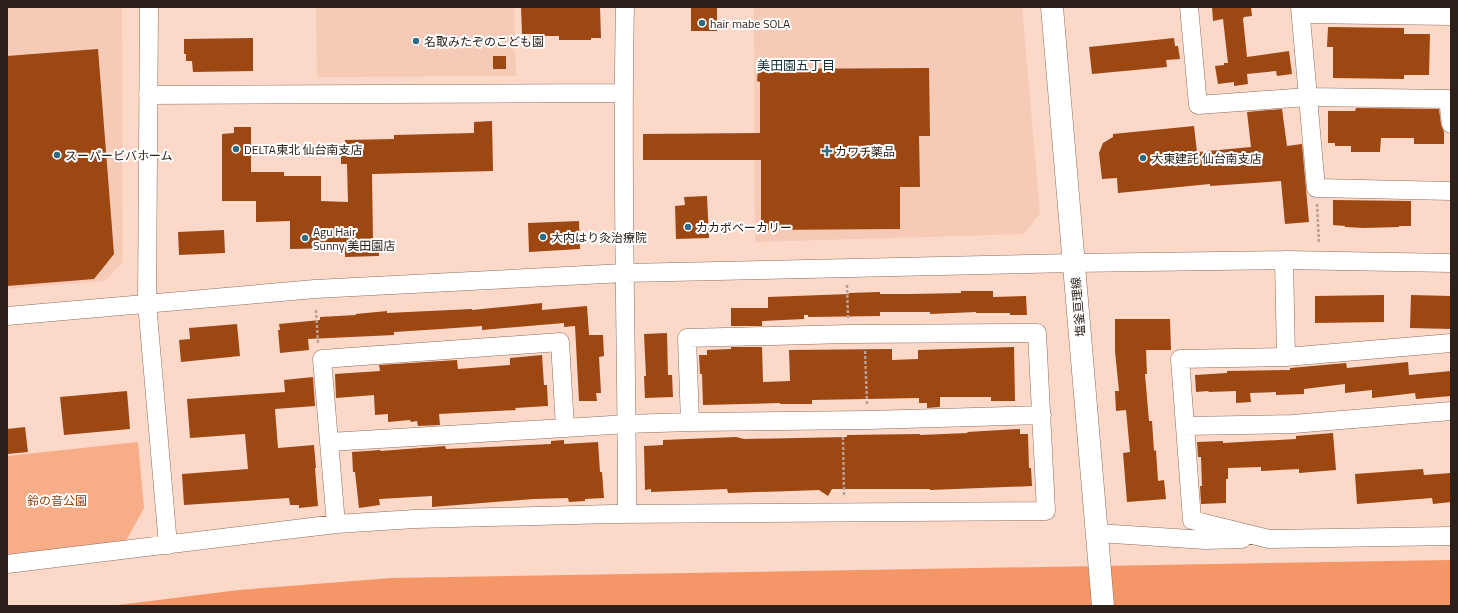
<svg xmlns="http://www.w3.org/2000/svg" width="1458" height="613" font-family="'Titillium Web','Noto Sans JP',sans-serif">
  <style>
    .built { fill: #f5cab6 }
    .green { fill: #f8ad89 }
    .water { fill: #f49668 }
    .building { fill: #9d4713 }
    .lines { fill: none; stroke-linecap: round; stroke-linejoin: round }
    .minor-casing { stroke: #8d6e5f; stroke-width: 19 }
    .major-casing { stroke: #8d6e5f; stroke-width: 23 }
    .path { stroke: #bc9f92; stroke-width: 2.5; stroke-dasharray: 3 2; stroke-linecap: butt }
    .minor { stroke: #fff; stroke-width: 18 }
    .major { stroke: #fff; stroke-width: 22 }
    .poi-dot { fill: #2e6a82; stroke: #fff; stroke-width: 1.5 }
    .labels { text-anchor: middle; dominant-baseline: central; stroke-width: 4; stroke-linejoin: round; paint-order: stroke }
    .poi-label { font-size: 12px; fill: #2c201a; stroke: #fff; text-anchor: start }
    .street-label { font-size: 12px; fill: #2c201a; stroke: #fff }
    .park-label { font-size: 12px; fill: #8d3a00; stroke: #fff }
    .neighbourhood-label { font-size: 13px; fill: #14313c; stroke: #fff }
  </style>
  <rect width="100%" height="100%" fill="#fcd8c8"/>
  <path class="built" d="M 7,7 L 122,7 L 123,262 L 105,281 L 7,289 Z
    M 316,7 L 514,7 L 516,76 L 317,77 Z
    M 754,7 L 1022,7 L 1040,213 L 1024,234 L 755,242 Z"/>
  <path class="green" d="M 138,442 L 144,508 L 126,541 L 7,556 L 7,456 Z"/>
  <path class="water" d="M 1451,560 L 1451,606 L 110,606 L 239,590 L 392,578 Z"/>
  <path class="building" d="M 521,7 L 600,7 L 601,38 L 591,38 L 591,40 L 559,40 L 559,36 L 537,36 L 537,34 L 522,34 Z
    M 691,7 L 717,7 L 717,31 L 691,31 Z
    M 1212,7 L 1251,7 L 1252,16 L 1244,17 L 1243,19 L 1247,57 L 1289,51 L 1292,74 L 1277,76 L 1276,71 L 1247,74 L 1248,84 L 1234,86 L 1234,82 L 1218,84 L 1215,66 L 1224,65 L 1224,63 L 1228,63 L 1223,19 L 1213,21 Z
    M 1328,27 L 1404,28 L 1404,34 L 1430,34 L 1429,75 L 1404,75 L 1404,79 L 1333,78 L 1333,47 L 1327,47 Z
    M 253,38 L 253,71 L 193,72 L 192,61 L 186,61 L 186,54 L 184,54 L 184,39 Z
    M 1174,38 L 1175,46 L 1178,46 L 1180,59 L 1166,60 L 1167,67 L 1092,74 L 1089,47 Z
    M 98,49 L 114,254 L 94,279 L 7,286 L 7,56 Z
    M 493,56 L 506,56 L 506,69 L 493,69 Z
    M 929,68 L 930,136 L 919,136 L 920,187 L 900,187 L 900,229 L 761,230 L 761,160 L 643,160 L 643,134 L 760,133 L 760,82 L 757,81 L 758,69 Z
    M 1356,108 L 1439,109 L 1441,125 L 1444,132 L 1444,144 L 1414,144 L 1414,138 L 1381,138 L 1380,152 L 1351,152 L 1351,146 L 1335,146 L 1335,143 L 1328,143 L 1328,111 L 1355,111 Z
    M 1282,109 L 1287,146 L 1302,144 L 1309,222 L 1285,224 L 1281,181 L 1210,186 L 1210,184 L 1118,193 L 1117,178 L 1102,179 L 1099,153 L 1103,143 L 1113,137 L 1113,134 L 1194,126 L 1197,152 L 1251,147 L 1247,112 Z
    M 492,121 L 493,171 L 372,174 L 373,241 L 379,241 L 379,256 L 345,257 L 345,248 L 290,249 L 290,221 L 256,222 L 256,201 L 222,201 L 222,134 L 234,133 L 234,127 L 251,127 L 251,172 L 284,172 L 284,176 L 321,176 L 321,201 L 348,202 L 347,164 L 341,164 L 341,145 L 345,145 L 345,140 L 394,139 L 394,135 L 474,133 L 474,122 Z
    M 707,196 L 709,238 L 676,239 L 675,206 L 685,205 L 684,197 Z
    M 1333,200 L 1411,201 L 1411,226 L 1399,226 L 1399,227 L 1364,228 L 1345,227 L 1345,226 L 1333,225 Z
    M 579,221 L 580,249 L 529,252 L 528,223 Z
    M 224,230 L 225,253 L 179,255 L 178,232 Z
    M 961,291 L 993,291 L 993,297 L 1026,296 L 1027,315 L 1010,315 L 1010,313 L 976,313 L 976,312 L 930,314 L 930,312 L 880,312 L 880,316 L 808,317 L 808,315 L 804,315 L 804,319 L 762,321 L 762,326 L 731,326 L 731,308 L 768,308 L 768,297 L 849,294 L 849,293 L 880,292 L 880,294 L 911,294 L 961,293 Z
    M 1384,295 L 1384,322 L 1315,323 L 1315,296 Z
    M 1411,295 L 1451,296 L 1451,329 L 1410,328 Z
    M 542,303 L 542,310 L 587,306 L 589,335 L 603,335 L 604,356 L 599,357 L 601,393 L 596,393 L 597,401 L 579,401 L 575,326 L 564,327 L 564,323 L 482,330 L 482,326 L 441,329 L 394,332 L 394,335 L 308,339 L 309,350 L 280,353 L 278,330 L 280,330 L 279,324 L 320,320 L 320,317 L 356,315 L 356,314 L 387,311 L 387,313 L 472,309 L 472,310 Z
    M 1115,319 L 1170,319 L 1171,350 L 1146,350 L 1147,374 L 1145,374 L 1149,421 L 1152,421 L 1154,451 L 1156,450 L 1158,481 L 1164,480 L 1166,499 L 1127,502 L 1123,453 L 1130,452 L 1126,410 L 1116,411 L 1115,391 L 1119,391 L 1115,351 Z
    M 237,324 L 240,356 L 181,362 L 179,340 L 190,339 L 189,328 Z
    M 667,333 L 668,375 L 672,375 L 673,397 L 645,398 L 644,376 L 646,376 L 644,334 Z
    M 731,347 L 762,347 L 763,382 L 790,381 L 789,350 L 892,349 L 892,360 L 918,359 L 918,350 L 1014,347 L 1015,401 L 991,401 L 991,397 L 940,397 L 940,407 L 927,408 L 927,403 L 919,403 L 919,398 L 812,400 L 812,404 L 780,404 L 780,403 L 703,405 L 702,374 L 700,374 L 699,355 L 707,355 L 707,350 L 731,349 Z
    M 542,355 L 544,385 L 547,385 L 548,406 L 515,408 L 516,410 L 439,414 L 440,425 L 418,426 L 417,421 L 411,422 L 410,420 L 388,422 L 388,414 L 375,415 L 374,395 L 336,398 L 335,374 L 380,371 L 379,365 L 457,360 L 458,369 L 510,365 L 510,358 Z
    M 1408,362 L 1409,375 L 1451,371 L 1451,396 L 1416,399 L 1415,393 L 1372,398 L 1372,390 L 1345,393 L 1345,384 L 1304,389 L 1304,394 L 1276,395 L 1276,392 L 1250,393 L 1251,402 L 1236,403 L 1236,391 L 1209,392 L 1208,391 L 1196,392 L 1195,375 L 1227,373 L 1227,371 L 1290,370 L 1290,368 L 1346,363 L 1347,368 Z
    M 313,377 L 315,406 L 275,409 L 278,448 L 314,445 L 316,468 L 315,468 L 318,506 L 299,508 L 299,505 L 290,505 L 289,498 L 184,505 L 182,474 L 248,469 L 245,434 L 190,438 L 187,399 L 285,392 L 284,380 Z
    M 127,391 L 130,429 L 64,435 L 60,397 Z
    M 25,427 L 28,452 L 7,454 L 7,429 Z
    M 1020,429 L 1020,434 L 1028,434 L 1029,468 L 1031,468 L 1032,486 L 930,490 L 930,489 L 832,489 L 828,496 L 819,490 L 728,493 L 727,489 L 651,492 L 651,489 L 645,490 L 644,446 L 663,445 L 663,440 L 736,437 L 744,439 L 847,437 L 847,435 L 920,434 L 920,435 L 968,433 L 967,432 Z
    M 1333,433 L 1336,470 L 1299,473 L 1299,469 L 1261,471 L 1261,467 L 1228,468 L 1228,479 L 1226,479 L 1226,503 L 1201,504 L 1200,486 L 1202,486 L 1201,457 L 1198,457 L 1197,442 L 1223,441 L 1223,443 L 1296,439 L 1296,436 Z
    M 564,440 L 564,444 L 598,442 L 600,472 L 602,472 L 604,498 L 585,499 L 585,501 L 569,502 L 568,498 L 533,499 L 432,507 L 432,496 L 379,499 L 380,505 L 359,508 L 355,472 L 353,472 L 352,452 L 380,450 L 381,451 L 445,446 L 446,449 L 551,444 L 551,441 Z
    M 1423,469 L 1424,475 L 1451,473 L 1451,502 L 1433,504 L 1432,498 L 1357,504 L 1355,474 Z"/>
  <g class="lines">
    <g class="minor-casing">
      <path id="minor" d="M 149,7 L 147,303 L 168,545
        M 625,7 C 621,176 627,345 627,514
        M 1189,7 L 1198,105 L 1308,97 L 1448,99 L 1451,124
        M 1300,7 L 1316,188 L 1451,191
        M 1301,14 L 1451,16
        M 148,95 L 623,93
        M 1284,260 L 1286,357 L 1180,359 L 1192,520 L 1269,539 L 1451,536
        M 7,316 L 315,289 L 625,273 L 1074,263 L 1284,260 L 1451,263
        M 1286,357 L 1451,343
        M 690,422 L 868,420 L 1042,415
        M 1185,426 L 1293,424 L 1451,411
        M 329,442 L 565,428
        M 1097,533 L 1206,540 L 1242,539
        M 7,564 L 336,524 L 415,519 L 612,514 L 1046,511 L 1037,333 L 848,334 L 687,338 L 690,422 L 627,424 L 565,428 L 560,342 L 322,359 L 336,524"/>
    </g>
    <g class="major-casing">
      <path id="major" d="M 1052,7 L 1103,606"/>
    </g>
    <path class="path" d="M 1317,204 L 1319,243
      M 847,285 L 848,318
      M 316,310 L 318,343
      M 865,351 L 867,404
      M 843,437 L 844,496"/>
    <use href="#minor" class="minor"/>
    <use href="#major" class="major"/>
  </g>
  <g class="poi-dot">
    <circle cx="702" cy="23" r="4"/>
    <circle cx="416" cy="41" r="4"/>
    <circle cx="236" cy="149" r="4"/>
    <path d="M825 145h4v4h4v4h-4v4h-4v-4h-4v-4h4z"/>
    <circle cx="57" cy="155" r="4"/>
    <circle cx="1143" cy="158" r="4"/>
    <circle cx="688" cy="227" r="4"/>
    <circle cx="543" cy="237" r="4"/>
    <circle cx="305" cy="238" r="4"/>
  </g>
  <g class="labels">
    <g class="poi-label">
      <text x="710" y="23">hair mabe SOLA</text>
      <text x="424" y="41">名取みたぞのこども園</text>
      <text x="244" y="149">DELTA東北 仙台南支店</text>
      <text x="835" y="151">カワチ薬品</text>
      <text x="65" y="155">スーパービバホーム</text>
      <text x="1151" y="158">大東建託 仙台南支店</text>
      <text x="696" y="227">カカポベーカリー</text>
      <text x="313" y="231">Agu Hair<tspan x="313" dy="14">Sunny 美田園店</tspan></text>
      <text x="551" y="237">大内はり灸治療院</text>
    </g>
    <g class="street-label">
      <text transform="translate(1078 307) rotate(-95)">塩釜亘理線</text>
    </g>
    <g class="park-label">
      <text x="57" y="500">鈴の音公園</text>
    </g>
    <g class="neighbourhood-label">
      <text x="796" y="65">美田園五丁目</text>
    </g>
  </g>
  <rect width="1458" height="613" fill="none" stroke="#2c201a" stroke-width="16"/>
</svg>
